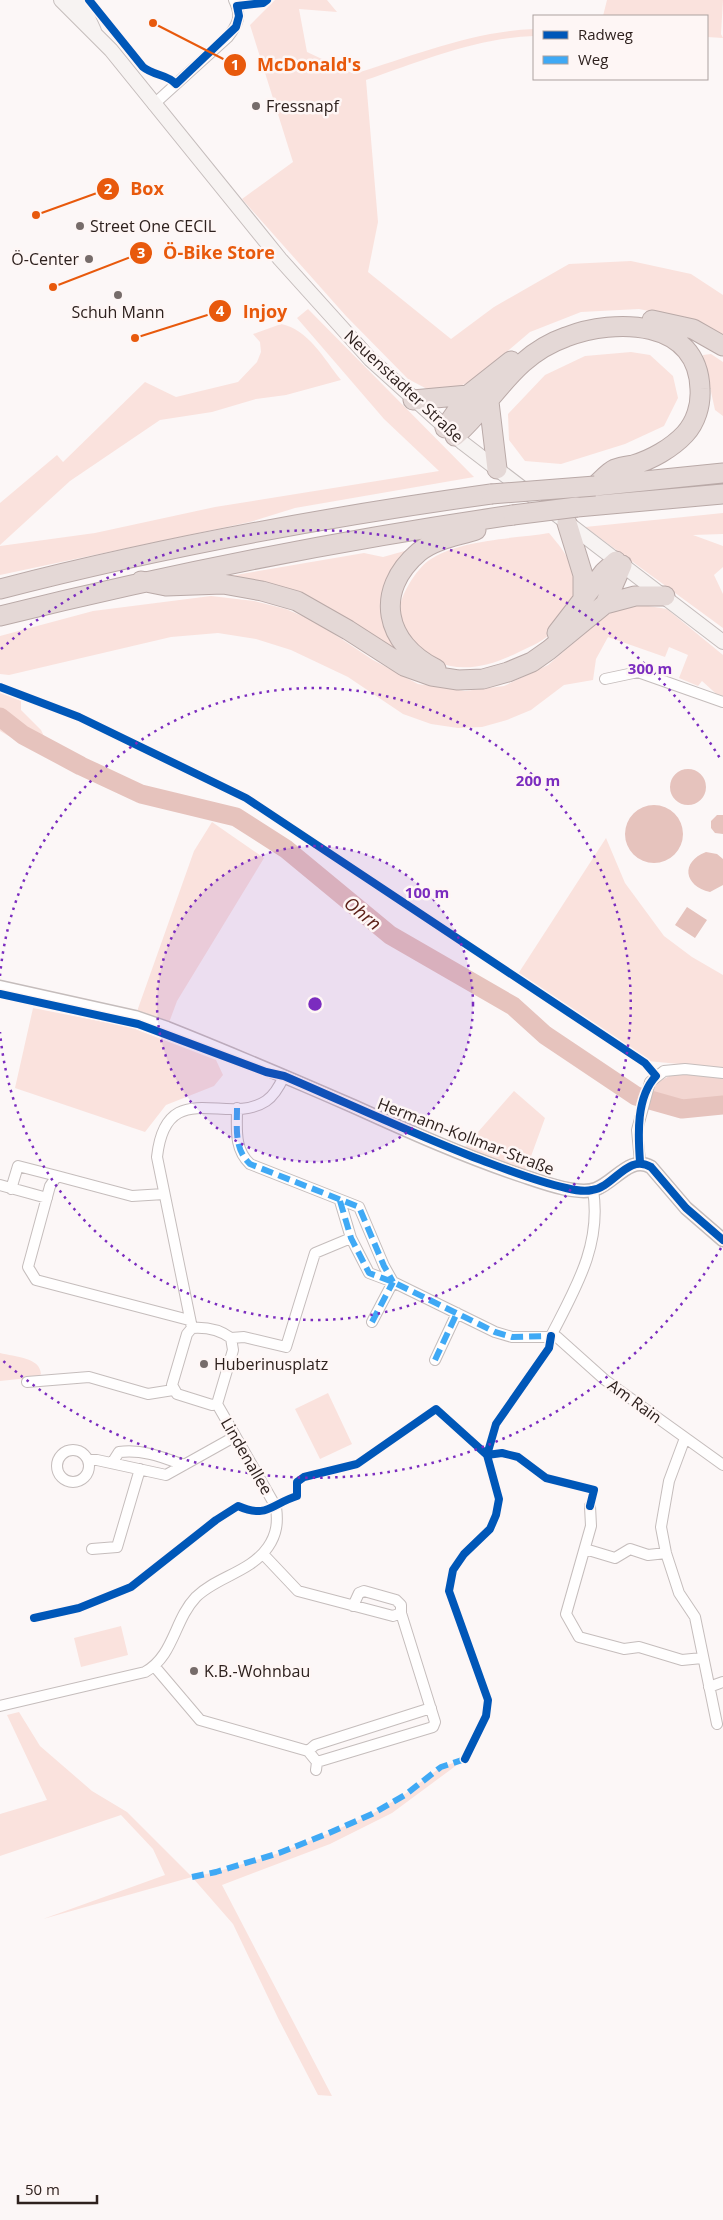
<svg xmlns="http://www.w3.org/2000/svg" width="723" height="2220" font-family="'Open Sans',sans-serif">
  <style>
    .green { fill: #fae2dd }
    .forest { fill: #f3d6d1 }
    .water { fill: #e6c3bd }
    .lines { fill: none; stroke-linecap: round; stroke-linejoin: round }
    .river { stroke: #e6c3bd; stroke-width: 19 }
    .minor-casing { stroke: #c5bdbc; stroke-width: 12 }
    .tertiary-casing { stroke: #c5bdbc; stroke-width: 15 }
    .secondary-casing { stroke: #c5bdbc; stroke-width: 16 }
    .motorway-casing { stroke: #b9a9a7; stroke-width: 21 }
    .minor { stroke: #fffefe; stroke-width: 10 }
    .tertiary { stroke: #fffefe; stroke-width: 12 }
    .secondary { stroke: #f7f3f2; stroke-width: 14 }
    .motorway { stroke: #e4d8d6; stroke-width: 19 }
    .motorway-bridge-casing { stroke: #b9a9a7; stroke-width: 21; stroke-linecap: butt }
    .motorway-bridge { stroke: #e4d8d6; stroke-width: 19 }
    .quiet { stroke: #3fa9f5; stroke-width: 6; stroke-dasharray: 12 6; stroke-linecap: butt }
    .cycleway-casing { stroke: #fef6f5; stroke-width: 11 }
    .cycleway { stroke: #0057b8; stroke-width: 8 }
    .ring { fill: none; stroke: #7b2cbf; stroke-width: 2.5; stroke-dasharray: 2.5 5 }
    .poi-dot { fill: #766c6a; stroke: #fef6f5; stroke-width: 2 }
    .labels { text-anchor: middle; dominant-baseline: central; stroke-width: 5; stroke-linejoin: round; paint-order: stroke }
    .poi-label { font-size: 16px; fill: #2e211e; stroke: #fef6f5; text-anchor: start }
    .street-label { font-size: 16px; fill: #2e211e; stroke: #fef6f5 }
    .water-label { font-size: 18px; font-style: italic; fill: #5c2118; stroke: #fef6f5 }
    .centre { fill: #7b2cbf; stroke: #fef6f5; stroke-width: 2.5 }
    .ring-label { font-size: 15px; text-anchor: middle; font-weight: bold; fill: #7b2cbf; stroke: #fef6f5; stroke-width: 5; stroke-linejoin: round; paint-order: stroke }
    .leader { fill: none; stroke: #e8590c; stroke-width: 2 }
    .callout-dot { fill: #e8590c; stroke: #fef6f5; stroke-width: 2 }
    .mark-label { font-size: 15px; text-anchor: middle; font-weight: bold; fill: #fff }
    .callout-label { font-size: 18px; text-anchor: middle; font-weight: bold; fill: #e8590c; stroke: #fef6f5; stroke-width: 5; stroke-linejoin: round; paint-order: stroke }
  </style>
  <rect width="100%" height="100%" fill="#fcf7f7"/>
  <path class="green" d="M 275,0 L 327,0 L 337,12 L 299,9 L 307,52 L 354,74 C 412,56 473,31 534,29 L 534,36 C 476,38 421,61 366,80 L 378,222 L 368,272 L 451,339 L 494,307 L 569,264 L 631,261 L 691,274 L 723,295 L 723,335 L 689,319 L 639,309 L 581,312 L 530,332 L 475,379 L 450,391 L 429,390 L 408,379 L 346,316 L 242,199 L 293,162 L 250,25 Z
    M 607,0 L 723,0 L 721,34 L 723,38 L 707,37 L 707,16 L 603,16 Z
    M 308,309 L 474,477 L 295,508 L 250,522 L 0,575 L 0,546 L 95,533 L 215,507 L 439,471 L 384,419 L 297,318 Z
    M 281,324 C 308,329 324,359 341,380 L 286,395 L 256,399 L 212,412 L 160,420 L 70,481 L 0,545 L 0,503 L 57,455 L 63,462 L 145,382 L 176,397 L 238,382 L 257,362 L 261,352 L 260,342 L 253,334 Z
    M 631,352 L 650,355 L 673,376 L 678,398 L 664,426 L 625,444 L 561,464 L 525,461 L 509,440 L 508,414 L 545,375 L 585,356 Z
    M 711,354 L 723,362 L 723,416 L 715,410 L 703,355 Z
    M 723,513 L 723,534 L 693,535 L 723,546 L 723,567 L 714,575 L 723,594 L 723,628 L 585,527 Z
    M 549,533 C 564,551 573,561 574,586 C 575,589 576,594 575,597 C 573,603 567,610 563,616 C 551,638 542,641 521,651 C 493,665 464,674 434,661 C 417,654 400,627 400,609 C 400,595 417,569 428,561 C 458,539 514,539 549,533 Z
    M 419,547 L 398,569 L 400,649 L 394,656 L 337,618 L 218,578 L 364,553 L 383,557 Z
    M 211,596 L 254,601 L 286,609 L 316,622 L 373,660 L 418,684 L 465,691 L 504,686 L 548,665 L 605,616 L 621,608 L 636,604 L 667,609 L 723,655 L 723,700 L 702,681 L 698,686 L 679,678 L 688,655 L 669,647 L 665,657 L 608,637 L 596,659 L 593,680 L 564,685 L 531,710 L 507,720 L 482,727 L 458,728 L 431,724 L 403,714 L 348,677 L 291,650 L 256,639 L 218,633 L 171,637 L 9,675 L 0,674 L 0,636 L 93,611 Z
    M 0,687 L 21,694 L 21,710 L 41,730 L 50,749 L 40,754 L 0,731 Z
    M 212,822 L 264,858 L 177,1001 L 167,1028 L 135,1017 L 194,851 Z
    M 606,838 L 625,883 L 664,936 L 692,957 L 723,975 L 723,1068 L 647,1061 L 518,974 Z
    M 33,1008 L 130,1027 L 216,1060 L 223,1075 L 214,1086 L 166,1105 L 145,1132 L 15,1088 Z
    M 514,1091 L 545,1118 L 526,1170 L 464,1148 Z
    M 0,1353 C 15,1357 40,1357 41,1374 L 38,1377 L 0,1381 Z
    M 328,1393 L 352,1444 L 320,1459 L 295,1409 Z
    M 121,1626 L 128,1655 L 81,1667 L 74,1638 Z
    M 19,1712 L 40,1746 L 92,1791 L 127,1812 L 192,1877 L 216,1872 L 279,1853 L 329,1833 L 372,1814 L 405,1794 L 441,1767 L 465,1759 L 392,1813 L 330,1844 L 222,1885 L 332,2096 L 318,2095 L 278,2018 L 233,1924 L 192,1877 L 43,1919 L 165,1875 L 153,1849 L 121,1815 L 0,1856 L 0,1814 L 47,1800 L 7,1715 Z"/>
  <path class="forest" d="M 677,1072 L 723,1076 L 723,1112 L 708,1104 L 663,1104 L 649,1098 L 654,1084 Z"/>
  <path class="water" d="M670 787a18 18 0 1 1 36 0a18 18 0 1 1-36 0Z
    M625 834a29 29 0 1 1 58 0a29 29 0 1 1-58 0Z
    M 717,815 L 723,815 L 723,834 L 715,833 L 711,828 L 711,821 Z
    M 706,852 L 717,854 L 723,859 L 723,885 L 710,892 C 684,886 680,862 706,852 Z
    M 687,907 L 707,920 L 695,938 L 675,925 Z"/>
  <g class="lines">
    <path class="river" d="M 0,717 L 23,735 L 81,766 L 141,794 L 236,817 L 286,849 L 390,935 L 513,1006 L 545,1035 L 636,1096 L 682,1109 L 723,1105"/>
    <g class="minor-casing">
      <path id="minor" d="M 153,105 L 228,37 C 238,24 242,16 234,0
        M 605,679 L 638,672 L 723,702
        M 237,1108 C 237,1129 234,1149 250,1164 L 359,1207 L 384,1266 L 393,1282
        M 640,1162 L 637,1130 L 650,1082 L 664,1071 L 685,1069 L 723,1073
        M 0,1185 L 47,1198
        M 11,1189 L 18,1166 L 57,1176
        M 164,1194 L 132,1196 L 57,1176 L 50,1186 L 28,1267 L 36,1280 L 189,1320
        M 340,1201 L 351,1238 L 369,1273 L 393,1282 L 495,1332 L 512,1337 L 557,1337 L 605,1380 L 723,1465
        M 372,1322 L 393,1282
        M 192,1328 L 157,1157 C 166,1075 227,1127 266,1101 C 275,1095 280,1085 284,1076
        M 192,1328 L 187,1334 L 172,1385 L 177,1394 L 212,1405 L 217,1404
        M 192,1328 C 205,1327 220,1330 231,1338
        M 551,1336 C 575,1289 602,1245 593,1190
        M 231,1338 L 244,1337 L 286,1347 L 315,1253 L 351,1238
        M 435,1360 L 457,1313
        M 27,1382 L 89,1377 L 148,1394 L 173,1390
        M 217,1404 L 233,1350 L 231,1338
        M 685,1438 L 669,1481 L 661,1527 L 666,1553 L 679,1593 L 695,1617 L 717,1724
        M57 1466a16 16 0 1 1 32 0a16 16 0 1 1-32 0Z
        M 88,1460 L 97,1460 L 166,1475 L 234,1437
        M 112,1463 L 119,1452 C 143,1449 162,1457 184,1465
        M 590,1506 L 591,1526 L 566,1614 L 579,1637 L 624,1649 L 639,1647 L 682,1660 L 702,1658
        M 92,1549 L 117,1547 L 140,1469
        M 585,1549 L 615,1558 L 630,1549 L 648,1555 L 666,1553
        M 263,1554 L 298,1591 L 393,1616 L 401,1613
        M 155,1667 L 200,1720 L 308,1751 L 317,1762 L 316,1770
        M 709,1687 L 723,1682
        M 0,1706 L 145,1672 C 174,1656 174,1620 196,1597 C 216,1577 251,1572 268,1547 C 277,1534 278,1522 276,1507 L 217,1404
        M 308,1751 L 315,1745 L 431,1708
        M 317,1762 L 433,1727 L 435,1722 L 401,1613 L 401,1605 L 396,1600 L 364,1591 L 359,1593 L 353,1606"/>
    </g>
    <g class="tertiary-casing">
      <path id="tertiary" d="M 0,987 L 135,1017 L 167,1028 C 230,1053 293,1080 355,1107 C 410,1132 466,1157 523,1176 C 541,1182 578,1196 596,1189 C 615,1182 630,1155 651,1167 L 686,1208 L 723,1240"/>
    </g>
    <g class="secondary-casing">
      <path id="secondary" d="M 61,0 L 111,50 L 280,259 L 370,359 L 463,443 L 723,642
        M 77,0 L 84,9 L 94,31"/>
    </g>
    <g class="motorway-casing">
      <path id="motorway" d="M 652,320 L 693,329 L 723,346
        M 413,400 L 468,395
        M 489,402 L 497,469
        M 445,428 L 468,395 L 511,361
        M 455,436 C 495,401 512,356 566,337 C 615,318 698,319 700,389 C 701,405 696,422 685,434 C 672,448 651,460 633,465 C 627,466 620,467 615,469 C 608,472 601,481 595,486
        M 595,486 L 723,473
        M 577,507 L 723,494
        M 567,523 L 583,575 L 583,599
        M 141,581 L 166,586 L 223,584 L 262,591 L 297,601 L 348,630 L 404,666 L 432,676 L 458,680 L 483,679 L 508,672 L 532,662 L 549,650 L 605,604 L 635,596 L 665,596
        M 0,589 C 162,547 326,517 491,494
        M 605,604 L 622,565
        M 0,616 C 170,574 340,540 513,515
        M 557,633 L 604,572 L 616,561
        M 436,669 C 385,644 373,591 419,552 C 435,539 458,536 476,530"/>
    </g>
    <use href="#minor" class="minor"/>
    <use href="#tertiary" class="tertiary"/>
    <use href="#secondary" class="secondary"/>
    <use href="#motorway" class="motorway"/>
    <g class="motorway-bridge-casing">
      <path id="motorway-bridge" d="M 491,494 L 595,486
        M 513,515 L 577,507"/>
    </g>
    <use href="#motorway-bridge" class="motorway-bridge"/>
    <path class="quiet" d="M 237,1108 C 237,1129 234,1149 250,1164 L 359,1207 L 384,1266 L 393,1282
      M 340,1201 L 351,1238 L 369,1273 L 393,1282 L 495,1332 L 512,1337 L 551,1336
      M 372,1322 L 393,1282
      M 435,1360 L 457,1313
      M 192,1877 L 216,1872 L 279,1853 L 329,1833 L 372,1814 L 405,1795 L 441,1767 L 465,1759"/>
    <g class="cycleway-casing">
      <path id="cycleway" d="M 89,0 L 143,67 C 154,76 167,74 176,84 L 236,27 L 239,16 L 237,6 L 263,3 L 267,0
        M 0,687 L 79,717 L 246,798 L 645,1063 L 656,1076 C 636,1097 638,1135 640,1162
        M 0,994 L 138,1024 L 266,1072 L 284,1076 C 347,1103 409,1132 473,1157 C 503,1168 534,1181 566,1188 C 574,1190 584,1192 592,1190 C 614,1187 628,1153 651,1167 L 686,1208 L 723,1240
        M 34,1618 L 79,1608 L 131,1587 L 216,1520 L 238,1506 C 267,1519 271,1504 297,1496 L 297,1482 L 304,1477 L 357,1464 L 436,1409 L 487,1455 L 502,1453 L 518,1457 L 546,1478 L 594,1490 L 590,1506
        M 465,1759 L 486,1716 L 488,1700 L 449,1591 L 453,1570 L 464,1554 L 490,1529 L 496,1515 L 499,1499 L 487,1455 L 496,1424 L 549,1348 L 551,1336"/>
    </g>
    <use href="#cycleway" class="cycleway"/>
  </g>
  <circle cx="315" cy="1004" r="158" fill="#7b2cbf" fill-opacity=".12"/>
  <g class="ring">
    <circle cx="315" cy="1004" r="158"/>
    <path d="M0 976A316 316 0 1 1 0 1032"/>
    <path d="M721 1248A474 474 0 0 1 1 1359M1 649A474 474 0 0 1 721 760"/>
  </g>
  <g class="poi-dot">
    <circle cx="256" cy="106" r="5"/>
    <circle cx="80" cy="226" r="5"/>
    <circle cx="89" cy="259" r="5"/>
    <circle cx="118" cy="295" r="5"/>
    <circle cx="204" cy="1364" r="5"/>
    <circle cx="194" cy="1671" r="5"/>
  </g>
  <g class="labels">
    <g class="poi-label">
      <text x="266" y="106">Fressnapf</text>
      <text x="90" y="226">Street One CECIL</text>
      <text x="79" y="259" text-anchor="end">Ö-Center</text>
      <text x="118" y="312" text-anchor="middle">Schuh Mann</text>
      <text x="214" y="1364">Huberinusplatz</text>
      <text x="204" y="1671">K.B.-Wohnbau</text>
    </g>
    <g class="street-label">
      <text transform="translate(404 386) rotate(43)">Neuenstadter Straße</text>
      <text transform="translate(466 1136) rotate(21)">Hermann-Kollmar-Straße</text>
      <text transform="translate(635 1401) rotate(36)">Am Rain</text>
      <text transform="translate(247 1456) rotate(60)">Lindenallee</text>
    </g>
    <g class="water-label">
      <text transform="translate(363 913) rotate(39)">Ohrn</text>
    </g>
  </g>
  <circle cx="315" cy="1004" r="8" class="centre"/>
  <g class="ring-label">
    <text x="650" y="674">300 m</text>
    <text x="538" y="786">200 m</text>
    <text x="427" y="898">100 m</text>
  </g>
  <path class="leader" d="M153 23L235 65M36 215L108 189M53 287L141 253M135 338L220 311"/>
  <g class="callout-dot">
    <circle cx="153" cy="23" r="5"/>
    <circle cx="36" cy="215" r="5"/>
    <circle cx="53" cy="287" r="5"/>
    <circle cx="135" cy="338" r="5"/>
    <circle cx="235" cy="65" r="12"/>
    <circle cx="108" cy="189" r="12"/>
    <circle cx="141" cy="253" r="12"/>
    <circle cx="220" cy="311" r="12"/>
  </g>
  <g class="mark-label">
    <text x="235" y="70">1</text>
    <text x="108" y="194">2</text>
    <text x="141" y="258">3</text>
    <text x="220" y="316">4</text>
  </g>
  <g class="callout-label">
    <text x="309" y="71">McDonald's</text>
    <text x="147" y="195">Box</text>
    <text x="219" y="259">Ö-Bike Store</text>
    <text x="265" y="318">Injoy</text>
  </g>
  <rect x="533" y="15" width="175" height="65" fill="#fef6f5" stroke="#aba19f"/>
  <rect x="543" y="31" width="25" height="8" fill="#0057b8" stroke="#aba19f"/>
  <text x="578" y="40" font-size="15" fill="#2e211e">Radweg</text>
  <rect x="543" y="56" width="25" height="8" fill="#3fa9f5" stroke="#aba19f"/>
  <text x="578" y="65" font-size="15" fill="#2e211e">Weg</text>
  <path d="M18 2195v8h79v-8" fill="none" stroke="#2e211e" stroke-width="2.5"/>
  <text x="25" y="2195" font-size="15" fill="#2e211e" stroke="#fef6f5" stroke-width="4" paint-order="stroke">50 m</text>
</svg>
